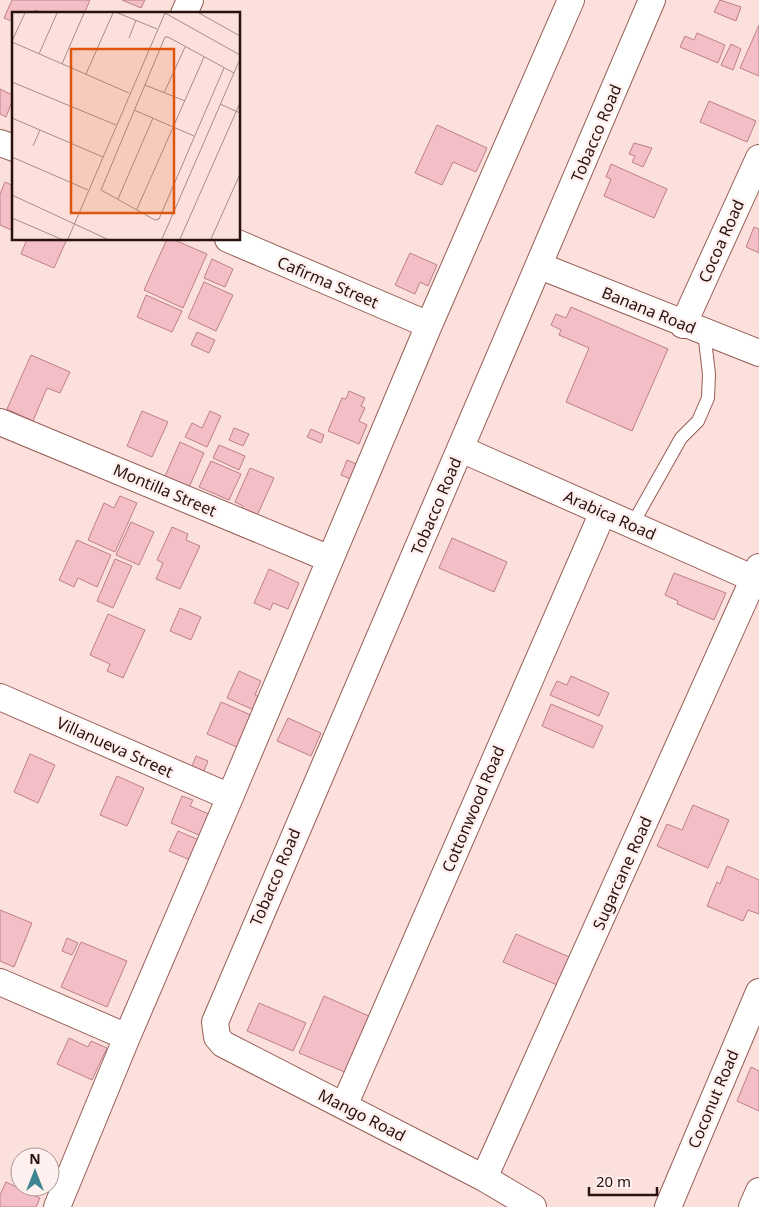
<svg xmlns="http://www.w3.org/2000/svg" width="759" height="1207" font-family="'Noto Sans',sans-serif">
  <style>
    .building { fill: #f3bec5; stroke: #bd8089 }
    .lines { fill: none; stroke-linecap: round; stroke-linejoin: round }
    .service-casing { stroke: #975e55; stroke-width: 14 }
    .minor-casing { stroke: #975e55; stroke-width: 28 }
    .service { stroke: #fff; stroke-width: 12 }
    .minor { stroke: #fff; stroke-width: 26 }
    .labels { text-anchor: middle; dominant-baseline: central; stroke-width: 5; stroke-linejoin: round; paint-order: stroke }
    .street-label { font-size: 16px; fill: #28110e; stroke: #fef0ee }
    .inset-road { fill: none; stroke: #a78d89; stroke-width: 1 }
    .view { fill: #de550c; fill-opacity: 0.15; stroke: #de550c; stroke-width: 2.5 }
    .inset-edge { fill: none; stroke: #28110e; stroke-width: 2.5 }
  </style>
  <rect width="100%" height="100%" fill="#fbe0db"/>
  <path class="building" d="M 12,0 L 90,0 L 84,14 L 44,14 L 35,10 L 33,14 L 14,14 L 14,22 L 4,18 Z
    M 122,0 L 145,0 L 141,8 Z
    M 720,0 L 741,7 L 736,21 L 714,12 Z
    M 759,25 L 759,76 L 740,68 Z
    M 697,33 L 725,45 L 718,63 L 680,47 L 685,36 L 694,40 Z
    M 731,44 L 741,49 L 733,70 L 721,65 Z
    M 0,89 L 14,96 L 6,117 L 0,114 Z
    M 709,101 L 756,121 L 747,142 L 700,122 Z
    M 437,125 L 487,148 L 476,172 L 453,162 L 442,185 L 415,173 Z
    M 634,143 L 652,148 L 643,167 L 632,162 L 635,156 L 629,154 Z
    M 611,164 L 667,189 L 654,218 L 604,196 L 611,179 L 606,177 Z
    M 5,182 L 14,186 L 14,231 L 0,225 L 0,194 Z
    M 754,227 L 759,229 L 759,253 L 746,247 Z
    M 27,239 L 67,239 L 54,268 L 21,254 Z
    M 167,239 L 172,239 L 207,254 L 183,308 L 144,290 Z
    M 410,253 L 437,265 L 428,286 L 420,282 L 415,294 L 395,285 Z
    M 212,259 L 233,269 L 225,287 L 204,278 Z
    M 204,282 L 233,295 L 216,331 L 188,318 Z
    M 146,295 L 182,311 L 172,332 L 137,317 Z
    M 571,307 L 668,349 L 632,431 L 566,402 L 589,348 L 559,335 L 561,330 L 551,325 L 556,314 L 566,318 Z
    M 197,332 L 215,340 L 209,353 L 191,345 Z
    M 31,355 L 70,372 L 60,393 L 47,388 L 33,421 L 7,409 Z
    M 349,391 L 365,398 L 361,406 L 365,408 L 359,421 L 367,425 L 359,444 L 328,431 L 342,398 L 346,399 Z
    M 142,411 L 168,422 L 152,457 L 127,446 Z
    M 210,411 L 221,416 L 207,447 L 185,437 L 192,423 L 202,428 Z
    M 234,428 L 249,434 L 243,446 L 229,440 Z
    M 311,429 L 324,435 L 321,443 L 307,437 Z
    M 180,442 L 204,453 L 187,492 L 163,481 Z
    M 219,445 L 245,456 L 239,470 L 213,458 Z
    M 347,460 L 361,466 L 355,481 L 341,475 Z
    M 211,461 L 241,474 L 229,500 L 199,487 Z
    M 250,468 L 274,478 L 256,518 L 241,511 L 243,506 L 235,502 Z
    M 120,496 L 137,503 L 115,552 L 88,540 L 104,503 L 114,508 Z
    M 131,522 L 154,532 L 139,565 L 116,555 Z
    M 172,527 L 188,534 L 186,540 L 200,546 L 180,589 L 156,579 L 163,563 L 157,560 Z
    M 452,538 L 507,562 L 494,592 L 439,568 Z
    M 77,540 L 111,555 L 97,587 L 78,578 L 74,587 L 59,580 Z
    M 115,559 L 132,566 L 113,608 L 97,601 Z
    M 269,569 L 299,583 L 288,609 L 273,603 L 270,610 L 254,603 Z
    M 674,573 L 726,593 L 714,620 L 677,604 L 678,601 L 665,595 Z
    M 180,608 L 201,617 L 191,640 L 170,631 Z
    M 108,614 L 145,630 L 123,678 L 107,671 L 110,664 L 90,655 Z
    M 239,671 L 261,681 L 255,695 L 262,698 L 256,711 L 227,698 Z
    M 571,676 L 609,693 L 599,716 L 550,695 L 557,681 L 567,685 Z
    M 221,702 L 253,716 L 246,751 L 207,734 Z
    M 551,704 L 603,726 L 593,748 L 542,726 Z
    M 288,718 L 321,733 L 311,756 L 277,741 Z
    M 30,754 L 55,765 L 38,803 L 14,792 Z
    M 196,756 L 208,761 L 202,776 L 190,771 Z
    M 117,776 L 144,788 L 127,826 L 100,815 Z
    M 182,796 L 193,800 L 190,806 L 216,817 L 206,838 L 171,823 Z
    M 693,805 L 729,820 L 708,868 L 657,846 L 667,824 L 682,830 Z
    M 178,831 L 206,843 L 197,863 L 169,851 Z
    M 727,866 L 759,880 L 759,914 L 748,910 L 743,921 L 707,906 L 717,882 L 720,884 Z
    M 0,910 L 32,923 L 14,967 L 0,961 Z
    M 516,934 L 574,959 L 562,987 L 503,962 Z
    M 67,938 L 78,943 L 72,955 L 62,951 Z
    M 81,942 L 127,961 L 107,1007 L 61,987 Z
    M 324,996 L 371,1017 L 347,1073 L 299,1053 Z
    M 259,1003 L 306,1023 L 293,1051 L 247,1031 Z
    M 69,1038 L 88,1047 L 91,1041 L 107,1048 L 92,1080 L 57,1064 Z
    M 751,1067 L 759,1071 L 759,1111 L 737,1101 Z
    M 6,1182 L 40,1198 L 36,1207 L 0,1207 L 0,1195 Z"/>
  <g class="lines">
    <g class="service-casing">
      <path id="service" d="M 632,525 L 681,438 L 698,421 L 708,398 L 709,374 L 704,332"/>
    </g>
    <g class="minor-casing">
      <path id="minor" d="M 184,14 L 190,0
        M 0,143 L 14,148
        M 228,239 L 429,325
        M 540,266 L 759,353
        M 683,325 L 759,158
        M 0,422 L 330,559
        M 461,449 L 759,581
        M 0,697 L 230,797
        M 0,982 L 127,1037
        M 344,1106 L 603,512
        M 484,1178 L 759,567
        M 57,1207 L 127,1037 L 230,797 L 429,325 L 571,0
        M 533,1207 L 484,1178 L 223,1044 L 217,1037 L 215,1022 L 652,0
        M 668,1207 L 759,992
        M 752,1207 L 759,1191"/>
    </g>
    <use href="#service" class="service"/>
    <use href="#minor" class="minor"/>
  </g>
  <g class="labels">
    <g class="street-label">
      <text transform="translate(596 133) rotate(-67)">Tobacco Road</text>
      <text transform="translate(721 241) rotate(-66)">Cocoa Road</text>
      <text transform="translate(328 282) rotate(23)">Cafirma Street</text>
      <text transform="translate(649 310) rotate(22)">Banana Road</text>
      <text transform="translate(165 490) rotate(23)">Montilla Street</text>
      <text transform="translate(436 506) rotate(-67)">Tobacco Road</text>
      <text transform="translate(610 515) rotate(24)">Arabica Road</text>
      <text transform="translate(115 747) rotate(24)">Villanueva Street</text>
      <text transform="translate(473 809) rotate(-67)">Cottonwood Road</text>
      <text transform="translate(622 873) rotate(-66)">Sugarcane Road</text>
      <text transform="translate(275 877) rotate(-67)">Tobacco Road</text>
      <text transform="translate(713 1099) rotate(-67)">Coconut Road</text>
      <text transform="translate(362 1115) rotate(27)">Mango Road</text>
    </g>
  </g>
  <g transform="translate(12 12)">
    <rect width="228" height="228" fill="#fbe0db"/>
    <path class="inset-road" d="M 106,1 L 145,17M 153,1 L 228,43M 187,1 L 228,24M 117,26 L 124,8M 0,29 L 13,1M 0,30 L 117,81M 27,42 L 45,1M 50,52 L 72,1M 212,56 L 147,207 L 143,208 L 89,178 L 153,25 L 156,25 L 222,61M 74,62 L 101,1M 0,70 L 104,113M 133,73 L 173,89M 152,81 L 173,35M 208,92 L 228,101M 122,98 L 182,124M 0,106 L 91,145M 21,134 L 28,118M 0,145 L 76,178M 0,183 L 95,227M 106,187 L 141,106M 125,197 L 192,45M 0,206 L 49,227M 56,227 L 153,1M 150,227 L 228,47M 168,227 L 228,91M 199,227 L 228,162"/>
    <path class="view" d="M 59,37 L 162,37 L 162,201 L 59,201 Z"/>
    <rect width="228" height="228" class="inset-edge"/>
  </g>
  <g transform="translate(35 1172)"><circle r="24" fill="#fef0ee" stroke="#a89794"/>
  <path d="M0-4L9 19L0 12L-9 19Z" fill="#3f8591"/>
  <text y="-8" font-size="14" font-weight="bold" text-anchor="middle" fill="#28110e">N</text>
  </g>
  <path d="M589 1187v8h68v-8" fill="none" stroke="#28110e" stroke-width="2.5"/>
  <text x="596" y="1187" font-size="15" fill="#28110e" stroke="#fef0ee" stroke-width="4" paint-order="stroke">20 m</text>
</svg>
